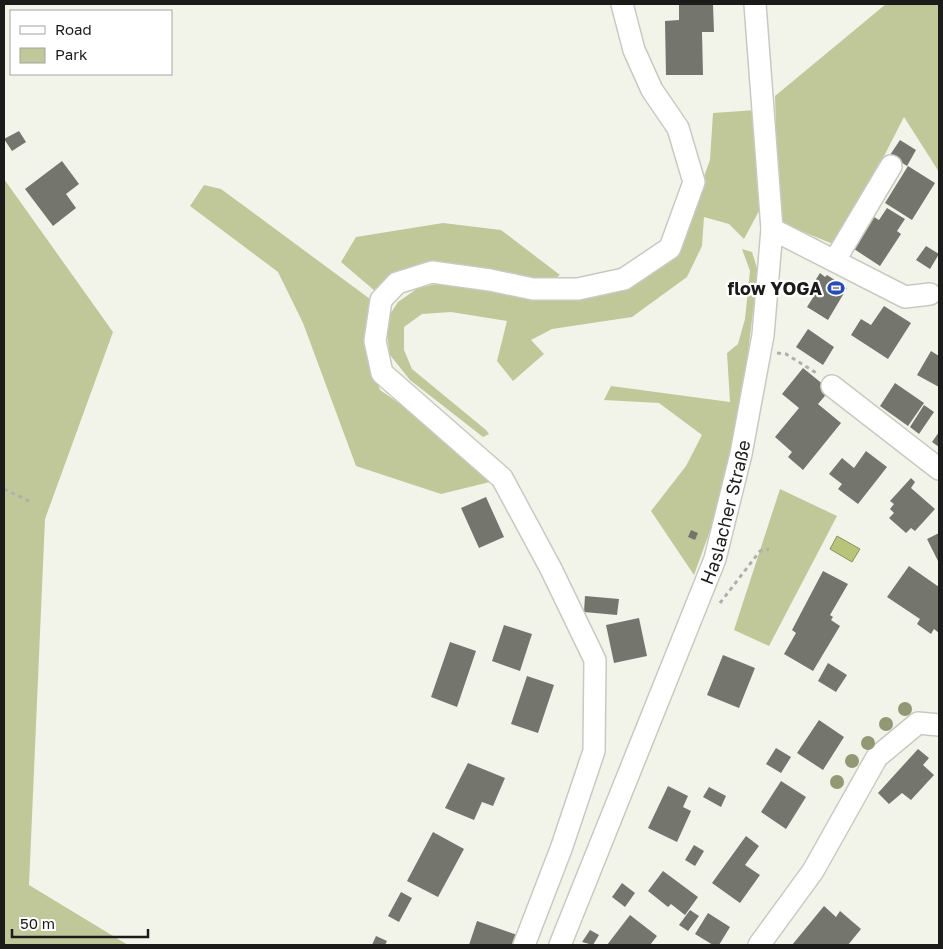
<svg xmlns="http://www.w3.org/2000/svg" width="943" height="949" font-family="'Golos Text',sans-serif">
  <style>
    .green { fill: #c0c89a }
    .water { fill: #b8c479; stroke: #89925c }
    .building { fill: #74766e }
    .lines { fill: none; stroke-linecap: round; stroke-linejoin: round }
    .minor-casing { stroke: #c8cac1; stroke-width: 24 }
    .path { stroke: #afb0a9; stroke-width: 3; stroke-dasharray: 4 4; stroke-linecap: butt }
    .minor { stroke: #fff; stroke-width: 21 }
    .tree { fill: #939874 }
    .labels { text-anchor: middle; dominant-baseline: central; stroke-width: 4.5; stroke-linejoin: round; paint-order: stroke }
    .poi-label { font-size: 18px; font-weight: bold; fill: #1b1c19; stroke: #fff; text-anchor: end }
    .street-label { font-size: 18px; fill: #1b1c19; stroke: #fff }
  </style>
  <rect width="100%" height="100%" fill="#f2f4ea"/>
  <path class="green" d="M 886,4 L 939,4 L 939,172 L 904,117 L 838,246 L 779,222 L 775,96 Z
    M 756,110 L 759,211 L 744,239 L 729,224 L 704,217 L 702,246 L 687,277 L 632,317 L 552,329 L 531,340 L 544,354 L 513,381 L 497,361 L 507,321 L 451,312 L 422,314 L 404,327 L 404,350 L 412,369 L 486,430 L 489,434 L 483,437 L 410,380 L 390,355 L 385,322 L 398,302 L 418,288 L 451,281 L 525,296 L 643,276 L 702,182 L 710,160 L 713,113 Z
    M 4,179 L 113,332 L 45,519 L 29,885 L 128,945 L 4,945 Z
    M 204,185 L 221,189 L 370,299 L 364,335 L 380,390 L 444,434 L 494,481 L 441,494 L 356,466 L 303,323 L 278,272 L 190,206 Z
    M 443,223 L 501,230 L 560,275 L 547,284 L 390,279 L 375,291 L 341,262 L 356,237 Z
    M 742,249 L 752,252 L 758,271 L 739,426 L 716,514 L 694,575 L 651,511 L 686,466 L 702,435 L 659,403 L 604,400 L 611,386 L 730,402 L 727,353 L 738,344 L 745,319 L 750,271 Z
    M 780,489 L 837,516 L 769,646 L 734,630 Z"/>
  <path class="water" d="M 837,536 L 860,549 L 852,562 L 830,549 Z"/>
  <path class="building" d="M 679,4 L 713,4 L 714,32 L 702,32 L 703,75 L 666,75 L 665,21 L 679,20 Z
    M 19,131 L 26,142 L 12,151 L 4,139 Z
    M 900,140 L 916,150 L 907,166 L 890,155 Z
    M 62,161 L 79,184 L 66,194 L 76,208 L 53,226 L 25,189 Z
    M 908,166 L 935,183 L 912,220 L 885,203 Z
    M 887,208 L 905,219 L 897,231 L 901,234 L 880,266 L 854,249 L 867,224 L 869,226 L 874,217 L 879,220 Z
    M 926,246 L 939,254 L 930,269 L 916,260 Z
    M 820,273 L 825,277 L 827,275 L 847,288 L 828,320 L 807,307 L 814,296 L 808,292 Z
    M 884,306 L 911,323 L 888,359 L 851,335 L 861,319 L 871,325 Z
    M 808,329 L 834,347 L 823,365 L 796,347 Z
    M 931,351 L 939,356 L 939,387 L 917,375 Z
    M 803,368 L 830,390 L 818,404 L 841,423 L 803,470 L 788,457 L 792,452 L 775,437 L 799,408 L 782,394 Z
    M 895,383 L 924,403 L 908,426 L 880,406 Z
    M 924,405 L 934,412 L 919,434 L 910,427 Z
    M 939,432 L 939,447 L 932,442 Z
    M 866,451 L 887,467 L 858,504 L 838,489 L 842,484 L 829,474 L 842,458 L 854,468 Z
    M 911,478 L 915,482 L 911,488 L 935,509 L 915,531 L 911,528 L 906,533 L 889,518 L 894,513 L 890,509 L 894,504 L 890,501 Z
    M 486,497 L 504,537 L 479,548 L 461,508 Z
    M 691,530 L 698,533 L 695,540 L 688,537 Z
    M 939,533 L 939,563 L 927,539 Z
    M 909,566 L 939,587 L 939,633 L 934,629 L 931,634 L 917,624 L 920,619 L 887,597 Z
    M 823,571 L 848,584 L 830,615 L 833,617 L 831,620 L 840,626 L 813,671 L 784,654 L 796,633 L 792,630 Z
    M 585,596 L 619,599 L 617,615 L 584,612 Z
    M 639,618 L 647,656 L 614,663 L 606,625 Z
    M 504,625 L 532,634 L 520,671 L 492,661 Z
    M 450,642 L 476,651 L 457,707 L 431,697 Z
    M 723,655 L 755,668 L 739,708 L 707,695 Z
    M 828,663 L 847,675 L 836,692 L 818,681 Z
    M 527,676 L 554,685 L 538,733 L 511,724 Z
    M 819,720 L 844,737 L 823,770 L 797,753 Z
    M 776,748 L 791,757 L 781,773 L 766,764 Z
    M 918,749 L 929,758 L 923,765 L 934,775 L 911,800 L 902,793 L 889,804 L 878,793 Z
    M 468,763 L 505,778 L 493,806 L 482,802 L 474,820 L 445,808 Z
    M 781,781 L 806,797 L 786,829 L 761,812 Z
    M 668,786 L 688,796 L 683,807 L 691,811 L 677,842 L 648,828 Z
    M 709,787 L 726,796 L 721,807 L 703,797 Z
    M 433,832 L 464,849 L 438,897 L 407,881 Z
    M 746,836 L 759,846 L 745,865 L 760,875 L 740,903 L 712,883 Z
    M 694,845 L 704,851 L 695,866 L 685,860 Z
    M 663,871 L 698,897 L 685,915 L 671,904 L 668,907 L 648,891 Z
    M 622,883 L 635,893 L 625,907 L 612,897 Z
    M 401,892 L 412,898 L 399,922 L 388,916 Z
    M 824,906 L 836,917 L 840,911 L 861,929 L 848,945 L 792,945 Z
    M 690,910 L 699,916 L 688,931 L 679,925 Z
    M 708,913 L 730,927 L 719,945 L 713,945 L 695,934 Z
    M 630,915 L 657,936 L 650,945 L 607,945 Z
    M 477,921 L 517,935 L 514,945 L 469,945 Z
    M 590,930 L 599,935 L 593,945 L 582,942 Z
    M 376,936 L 387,941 L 385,945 L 372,945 Z"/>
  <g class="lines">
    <g class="minor-casing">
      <g id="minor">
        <path d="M 772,229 L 905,297 L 930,294"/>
        <path d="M 835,260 L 891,166"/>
        <path d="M 832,386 L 939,469"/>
        <path d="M 524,945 L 561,849 L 594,751 L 595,660 L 551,569 L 502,478 L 382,373 L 375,341 L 381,300 L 397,283 L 432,272 L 490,280 L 533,289 L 578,289 L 624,279 L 670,248 L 694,182 L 678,128 L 652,90 L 634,50 L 622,4"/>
        <path id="s1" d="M 560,945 L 715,559 L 741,454 L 763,335 L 772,229 L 755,4"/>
        <path d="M 759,945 L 813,871 L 877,757 L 918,723 L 939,725"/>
      </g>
    </g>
    <path class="path" d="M 777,353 L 786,354 L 818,374
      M 4,489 L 33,503
      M 720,603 L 760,551 L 769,549"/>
    <use href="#minor" class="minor"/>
  </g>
  <g class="tree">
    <circle cx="905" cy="709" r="7"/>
    <circle cx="886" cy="724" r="7"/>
    <circle cx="868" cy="743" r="7"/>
    <circle cx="852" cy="761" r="7"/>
    <circle cx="837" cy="782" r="7"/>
  </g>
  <defs>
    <g id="stadium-bare" transform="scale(1.35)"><path d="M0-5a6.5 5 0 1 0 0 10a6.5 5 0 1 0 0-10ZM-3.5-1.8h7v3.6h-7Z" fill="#284bba" stroke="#fff" stroke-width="2.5" paint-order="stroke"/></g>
  </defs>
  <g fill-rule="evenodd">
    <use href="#stadium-bare" x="836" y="288"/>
  </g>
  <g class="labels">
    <g class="poi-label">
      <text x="822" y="288">flow YOGA</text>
    </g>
    <g class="street-label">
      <text stroke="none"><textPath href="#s1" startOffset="464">Haslacher Straße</textPath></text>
    </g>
  </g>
  <rect width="943" height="949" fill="none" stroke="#1b1c19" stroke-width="10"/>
  <rect x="10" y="10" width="162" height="65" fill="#ffffff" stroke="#a4a4a3"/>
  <rect x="20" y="26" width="25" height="8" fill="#ffffff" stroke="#a4a4a3"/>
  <text x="55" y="35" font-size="15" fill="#1b1c19">Road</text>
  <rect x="20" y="48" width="25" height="15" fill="#c0c89a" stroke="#a4a4a3"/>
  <text x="55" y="60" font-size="15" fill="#1b1c19">Park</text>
  <path d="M12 929v8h136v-8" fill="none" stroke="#1b1c19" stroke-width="2.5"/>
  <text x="20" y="929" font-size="15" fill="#1b1c19" stroke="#ffffff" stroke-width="4" paint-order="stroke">50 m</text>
</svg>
